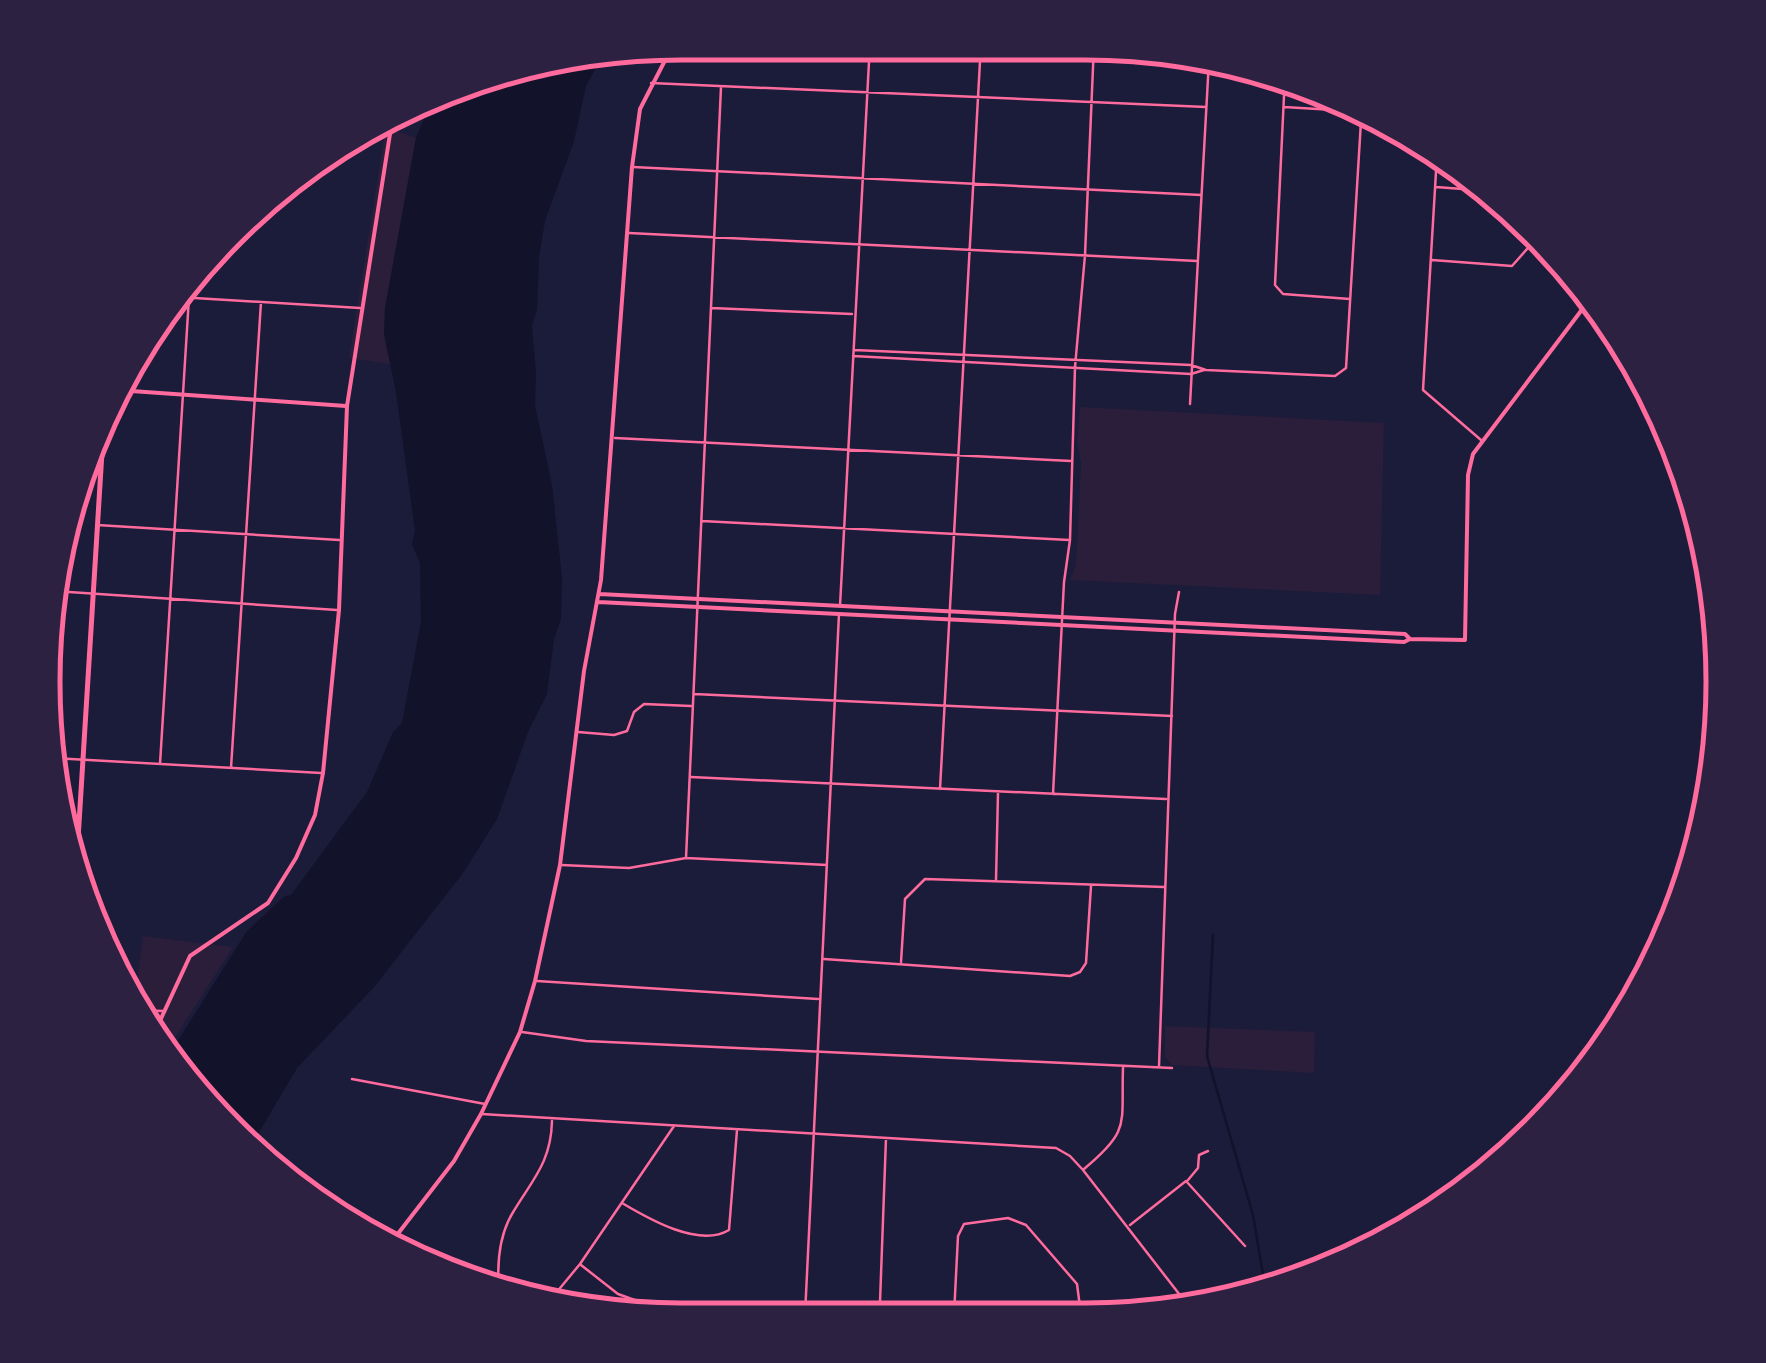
<svg xmlns="http://www.w3.org/2000/svg" width="1766" height="1363" font-family="'Crimson Pro',serif">
  <style>
    .green { fill: #2a1e3b }
    .water { fill: #12122b }
    .lines { fill: none; stroke-linecap: round; stroke-linejoin: round }
    .stream { stroke: #12122b; stroke-width: 2.5 }
    .minor { stroke: #ff6b9d; stroke-width: 2.5 }
    .tertiary { stroke: #ff6b9d; stroke-width: 4 }
    .primary { stroke: #ff6b9d; stroke-width: 5 }
    .rim { fill: none; stroke: #ff6b9d; stroke-width: 5 }
  </style>
  <rect width="100%" height="100%" fill="#1b1b3a"/>
  <path class="green" d="M 386,127 L 416,138 L 385,308 L 384,334 L 390,364 L 349,358 Z
    M 1080,407 L 1384,423 L 1380,595 L 1070,580 L 1076,565 L 1081,462 L 1077,442 Z
    M 143,936 L 233,947 L 166,1052 C 126,1012 137,988 143,936 Z
    M 1165,1026 L 1315,1032 L 1314,1073 L 1172,1065 L 1165,1057 Z"/>
  <path class="water" d="M 604,53 L 586,86 L 574,141 L 545,221 L 539,257 L 537,310 L 532,325 L 536,374 L 535,406 L 552,485 L 562,578 L 561,619 L 554,639 L 547,694 L 528,732 L 497,819 L 463,873 L 375,986 L 297,1068 L 254,1141 L 169,1055 L 247,931 L 285,896 L 291,895 L 367,792 L 393,732 L 402,723 L 421,622 L 420,563 L 412,544 L 415,531 L 396,392 L 384,334 L 385,308 L 416,138 L 432,99 L 516,64 Z"/>
  <g class="lines">
    <path class="stream" d="M 1213,935 L 1207,1056 L 1253,1215 L 1266,1292"/>
    <path class="minor" d="M 1285,75 L 1275,285 L 1283,294 L 1350,299
      M 651,83 L 1206,107
      M 1437,155 L 1423,390 L 1481,440
      M 633,167 L 1201,195
      M 1436,187 L 1489,191
      M 629,233 L 1197,261
      M 1432,260 L 1512,266 L 1535,240
      M 178,297 L 360,308
      M 711,308 L 852,314
      M 854,350 L 1191,365 L 1206,370 L 1335,376 L 1346,368 L 1361,121 L 1351,111 L 1284,107
      M 853,356 L 1191,374 L 1204,370
      M 1190,404 L 1209,60
      M 615,438 L 1071,461
      M 702,521 L 1069,540
      M 97,525 L 339,540
      M 54,591 L 337,610
      M 840,606 L 870,43
      M 694,694 L 1172,716
      M 578,732 L 614,735 L 627,731 L 634,712 L 644,704 L 691,706
      M 53,758 L 321,773
      M 160,764 L 189,297
      M 231,768 L 261,302
      M 691,777 L 1166,799
      M 940,789 L 981,43
      M 1053,794 L 1064,582 L 1070,540 L 1075,367 L 1085,255 L 1094,44
      M 686,858 L 721,87
      M 561,865 L 629,868 L 686,858 L 827,865
      M 996,880 L 998,793
      M 824,959 L 1070,976 L 1080,972 L 1086,963 L 1091,886
      M 901,962 L 905,899 L 925,879 L 1164,887
      M 537,981 L 818,999
      M 138,1010 L 163,1011
      M 522,1032 L 586,1041 L 1172,1068
      M 1159,1066 L 1175,614 L 1179,592
      M 352,1079 L 485,1104
      M 482,1114 L 1056,1148 L 1070,1156 L 1083,1170 L 1183,1299 L 1194,1309
      M 886,1138 L 880,1302 L 888,1315
      M 1084,1169 C 1131,1130 1121,1125 1123,1068
      M 1188,1180 L 1198,1168 L 1199,1155 L 1208,1151
      M 622,1203 C 649,1219 699,1248 729,1230 L 737,1130
      M 1130,1225 L 1186,1181 L 1245,1246
      M 581,1265 L 618,1294 L 654,1307 L 782,1315
      M 499,1292 C 497,1267 499,1236 512,1214 C 532,1180 551,1163 552,1121
      M 535,1300 L 556,1293 L 580,1264 L 674,1126
      M 805,1315 L 839,614
      M 954,1315 L 958,1236 L 964,1224 L 1008,1218 L 1026,1225 L 1077,1284 L 1081,1315
      M 1166,1315 L 1183,1299"/>
    <path class="tertiary" d="M 117,390 L 346,406
      M 599,594 L 1405,634 L 1410,639
      M 598,602 L 1404,642 L 1410,639 L 1465,640 L 1468,475 L 1473,454 L 1590,299
      M 152,1038 L 190,956 L 268,903 L 296,858 L 315,815 L 323,773 L 339,610 L 347,406 L 393,115
      M 390,1244 L 454,1161 L 481,1114 L 520,1032 L 535,981 L 560,865 L 584,671 L 601,580 L 632,167 L 640,109 L 674,43"/>
    <path class="primary" d="M 76,872 L 104,420"/>
  </g>
  <path d="M0 0H1766V1363H0ZM681 60H1085A621 621 0 0 1 1706 681V682A621 621 0 0 1 1085 1303H681A621 621 0 0 1 60 682V681A621 621 0 0 1 681 60Z" fill="#2d2142" fill-rule="evenodd"/>
  <path class="rim" d="M681 60H1085A621 621 0 0 1 1706 681V682A621 621 0 0 1 1085 1303H681A621 621 0 0 1 60 682V681A621 621 0 0 1 681 60Z"/>
</svg>
